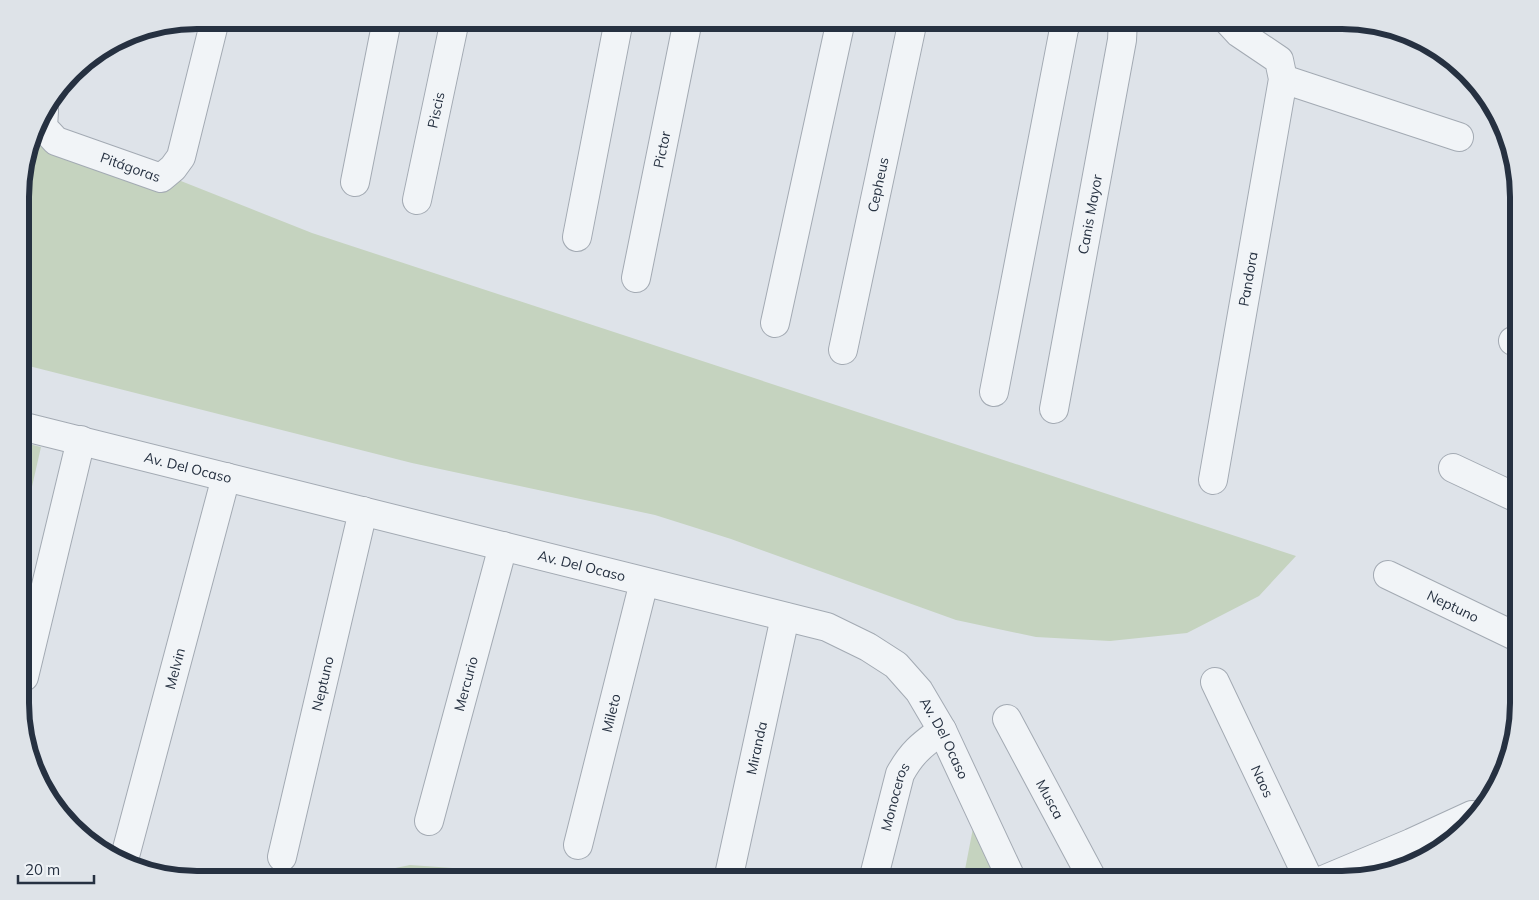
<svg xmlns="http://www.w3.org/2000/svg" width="1539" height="900" font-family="Mulish,sans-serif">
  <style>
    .green { fill: #c5d3bf }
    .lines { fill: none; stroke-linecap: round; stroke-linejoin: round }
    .minor-casing { stroke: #a3aab3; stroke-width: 30 }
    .minor { stroke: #f1f4f7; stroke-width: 28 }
    .labels { text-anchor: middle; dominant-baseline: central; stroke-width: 5; stroke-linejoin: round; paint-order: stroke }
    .street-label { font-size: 14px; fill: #263141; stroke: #eef2f6 }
    .rim { fill: none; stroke: #263141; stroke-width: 6 }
  </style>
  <rect width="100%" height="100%" fill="#dee3e9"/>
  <path class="green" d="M 37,124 L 312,233 L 1296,556 L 1259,596 L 1187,633 L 1110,641 L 1036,637 L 956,620 L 731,539 L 655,515 L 412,463 L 21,364 L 21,174 Z
    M 21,442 L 41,447 L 21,535 Z
    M 973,828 L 996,880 L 963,880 Z
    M 410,865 L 495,871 L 529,880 L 337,880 Z"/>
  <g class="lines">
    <g class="minor-casing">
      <g id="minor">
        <path d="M 1283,79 L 1459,137"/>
        <path id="s1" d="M 44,111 L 43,127 L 56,141 L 161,178 L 173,168 L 181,157 L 215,20"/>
        <path d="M 355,182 L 387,20"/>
        <path id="s2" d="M 417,200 L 455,20"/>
        <path d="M 577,237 L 619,20"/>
        <path id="s3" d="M 636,278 L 688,20"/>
        <path d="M 775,323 L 841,20"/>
        <path d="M 1513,341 L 1519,343"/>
        <path id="s4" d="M 843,350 L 913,20"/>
        <path d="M 994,392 L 1064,29 L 1068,20"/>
        <path id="s5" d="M 1054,409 L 1122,40 L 1123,20"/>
        <path id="s6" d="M 21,426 L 827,627 L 868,647 L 896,665 L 919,691 L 942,730 L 1012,880"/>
        <path d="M 1453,468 L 1519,499"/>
        <path id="s7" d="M 1213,480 L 1283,79 L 1279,60 L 1239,33 L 1227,20"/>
        <path id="s8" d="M 1388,575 L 1519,638"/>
        <path d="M 24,677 L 81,440"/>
        <path id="s9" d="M 1215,682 L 1309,880"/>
        <path id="s10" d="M 1007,719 L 1093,880"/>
        <path id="s11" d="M 429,821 L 503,546"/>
        <path id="s12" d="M 578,845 L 644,582"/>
        <path id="s13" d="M 282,857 L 363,511"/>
        <path id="s14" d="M 124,860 L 226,477"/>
        <path id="s15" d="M 728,880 L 785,617"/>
        <path id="s16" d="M 873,880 L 900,774 C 912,752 922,745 942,730"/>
        <path d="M 1323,880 L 1411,843 L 1472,815"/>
      </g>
    </g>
    <use href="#minor" class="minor"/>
  </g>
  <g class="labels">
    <g class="street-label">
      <text stroke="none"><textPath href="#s2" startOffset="92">Piscis</textPath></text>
      <text stroke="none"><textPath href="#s3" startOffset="131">Pictor</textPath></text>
      <text stroke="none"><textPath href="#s1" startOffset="114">Pitágoras</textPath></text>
      <text stroke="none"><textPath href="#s4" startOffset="169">Cepheus</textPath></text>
      <text stroke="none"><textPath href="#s5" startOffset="198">Canis Mayor</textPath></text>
      <text stroke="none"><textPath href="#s7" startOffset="204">Pandora</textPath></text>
      <text stroke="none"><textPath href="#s6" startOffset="172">Av. Del Ocaso</textPath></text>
      <text stroke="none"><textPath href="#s6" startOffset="578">Av. Del Ocaso</textPath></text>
      <text stroke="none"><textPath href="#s8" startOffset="72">Neptuno</textPath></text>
      <text stroke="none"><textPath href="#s14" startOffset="198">Melvin</textPath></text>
      <text stroke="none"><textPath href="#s13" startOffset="178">Neptuno</textPath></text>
      <text stroke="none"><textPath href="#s11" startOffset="142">Mercurio</textPath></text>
      <text stroke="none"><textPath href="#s12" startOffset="136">Mileto</textPath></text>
      <text stroke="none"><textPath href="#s6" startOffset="998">Av. Del Ocaso</textPath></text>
      <text stroke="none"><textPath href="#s15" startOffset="135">Miranda</textPath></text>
      <text stroke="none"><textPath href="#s9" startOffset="110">Naos</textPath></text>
      <text stroke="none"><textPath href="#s16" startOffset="86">Monoceros</textPath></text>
      <text stroke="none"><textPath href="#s10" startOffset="91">Musca</textPath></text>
    </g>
  </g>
  <path d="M0 0H1539V900H0ZM197 29H1342A168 168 0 0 1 1510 197V703A168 168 0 0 1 1342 871H197A168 168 0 0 1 29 703V197A168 168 0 0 1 197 29Z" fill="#dee3e8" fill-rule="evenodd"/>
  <path class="rim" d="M197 29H1342A168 168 0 0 1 1510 197V703A168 168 0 0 1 1342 871H197A168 168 0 0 1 29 703V197A168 168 0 0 1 197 29Z"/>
  <path d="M18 875v8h76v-8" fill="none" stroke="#263141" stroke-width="2.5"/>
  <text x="25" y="875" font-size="15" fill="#263141" stroke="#eef2f6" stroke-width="4" paint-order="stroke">20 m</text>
</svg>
